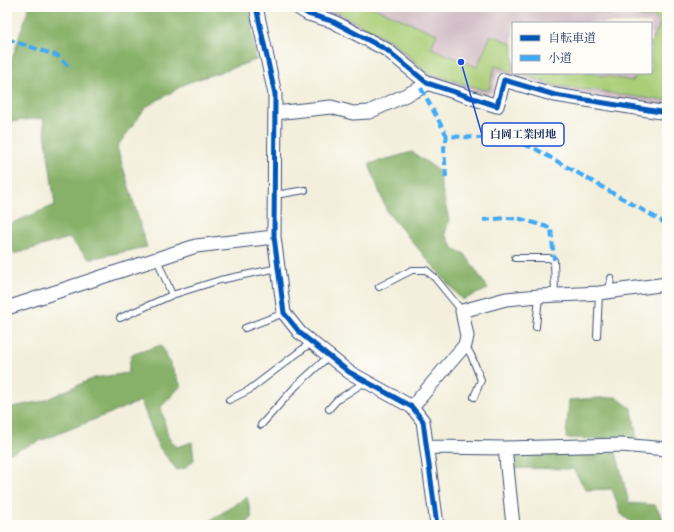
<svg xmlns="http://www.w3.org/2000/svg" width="674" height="532" font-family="'Libre Caslon Text','Noto Serif JP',serif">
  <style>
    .industrial { fill: #d2bdc6; fill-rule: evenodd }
    .green { fill: #aace77; stroke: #627e6a }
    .forest { fill: #87b168; stroke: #517063 }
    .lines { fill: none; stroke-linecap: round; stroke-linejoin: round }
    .service-casing { stroke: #3b4c71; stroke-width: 8 }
    .minor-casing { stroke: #3b4c71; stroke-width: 15 }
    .service { stroke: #fff; stroke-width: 6 }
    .minor { stroke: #fff; stroke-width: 13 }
    .quiet { stroke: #3fa9f5; stroke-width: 4; stroke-dasharray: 8 4; stroke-linecap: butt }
    .cycleway-casing { stroke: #fdfcf7; stroke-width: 8 }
    .cycleway { stroke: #0057b8; stroke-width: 5 }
    .leader { fill: none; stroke: #1d4ed8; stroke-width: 1.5 }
    .callout-dot { fill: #1d4ed8; stroke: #fdfcf7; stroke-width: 1.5 }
    .callout { fill: #fdfcf7; stroke: #1d4ed8; stroke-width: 1.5 }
    .callout-label { font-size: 11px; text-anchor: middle; font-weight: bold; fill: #1b2f5e }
  </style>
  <rect width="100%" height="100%" fill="#fdfcf7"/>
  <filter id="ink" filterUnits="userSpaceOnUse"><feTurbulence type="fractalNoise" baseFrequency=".025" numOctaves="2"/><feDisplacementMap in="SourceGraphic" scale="8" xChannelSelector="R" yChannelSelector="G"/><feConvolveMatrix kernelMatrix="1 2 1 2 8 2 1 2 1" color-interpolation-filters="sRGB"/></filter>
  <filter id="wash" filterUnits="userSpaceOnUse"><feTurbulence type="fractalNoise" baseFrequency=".012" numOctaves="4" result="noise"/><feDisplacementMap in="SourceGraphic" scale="16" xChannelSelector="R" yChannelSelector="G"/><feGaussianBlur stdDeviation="0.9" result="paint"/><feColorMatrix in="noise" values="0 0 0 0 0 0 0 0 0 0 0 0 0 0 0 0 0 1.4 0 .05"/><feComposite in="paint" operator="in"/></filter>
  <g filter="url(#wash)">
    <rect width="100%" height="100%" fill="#f3efdc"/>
    <path class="industrial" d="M 306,7 L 667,7 L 667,107 L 606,98 L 602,96 L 583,95 L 553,89 L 498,72 L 493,91 L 485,96 L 424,77 ZM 513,23 L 651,23 L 651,73 L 513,73 Z"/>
    <path class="green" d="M 324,7 L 372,7 L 437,34 L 431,48 L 477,67 L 491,35 L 513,44 L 513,72 L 495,66 L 489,89 L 484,90 L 428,73 L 394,43 L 334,10 Z
      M 581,7 L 600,7 L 612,9 L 613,15 L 589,10 Z
      M 636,12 L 667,13 L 667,101 L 609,93 L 598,90 L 578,89 L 553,85 L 517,73 L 589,73 L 633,81 L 637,73 L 651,73 L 651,43 L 660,24 L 655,17 L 640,17 Z"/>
    <path class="forest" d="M 29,7 L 249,7 L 256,60 L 187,83 L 146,107 L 117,147 L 147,247 L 89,259 L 69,238 L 14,254 L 8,225 L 55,205 L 43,118 L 7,122 L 7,69 L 9,68 Z
      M 412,152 L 438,170 L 449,220 L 445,234 L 454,249 L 465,254 L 488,289 L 462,300 L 387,212 L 369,164 Z
      M 161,345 L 181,386 L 161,407 L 168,437 L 177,447 L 192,442 L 194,460 L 185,468 L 177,470 L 158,446 L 141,401 L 7,454 L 7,408 L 43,401 L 94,378 L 128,373 L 131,355 Z
      M 616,397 L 632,409 L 637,440 L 566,438 L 569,400 Z
      M 616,452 L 629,503 L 655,505 L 667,525 L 635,525 L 621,514 L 612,489 L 586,490 L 573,469 L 514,468 L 513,453 Z
      M 247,497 L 252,518 L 244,525 L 203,525 Z"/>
  </g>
  <g filter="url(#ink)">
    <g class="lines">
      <g class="service-casing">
        <path id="service" d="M 275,195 L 305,190
          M 515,258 L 549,258 L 554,260 L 555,295
          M 157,259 L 172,295
          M 379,287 L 412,270 L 426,270 L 435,278 L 462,311
          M 609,292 L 611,278
          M 120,318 L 172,295 L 220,280 L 278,268
          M 536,327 L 539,296
          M 245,328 L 284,313
          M 597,336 L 599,293
          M 465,345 L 471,355 L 481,380 L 474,397
          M 229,400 L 249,390 L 312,342
          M 329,409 L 337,400 L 365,382
          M 261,425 L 296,386 L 329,356"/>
      </g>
      <g class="minor-casing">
        <path id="minor" d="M 256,7 L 275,94 L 274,237 L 284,313 L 300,333 L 349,372 L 412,407 L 423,421 L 437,525
          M 297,7 L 308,14 L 332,21 L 387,50 L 427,83 L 497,106 L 504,80 L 555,95 L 667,113
          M 275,113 L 331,107 L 353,113 L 369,112 L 421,88 L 427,83
          M 7,308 L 196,246 L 274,237
          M 412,407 L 465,345 L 467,336 L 462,311 L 506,299 L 539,296 L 599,293 L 667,284
          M 427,447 L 505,448 L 621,445 L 667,449
          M 505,448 L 513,525"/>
      </g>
      <use href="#service" class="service"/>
      <use href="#minor" class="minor"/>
      <path class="quiet" d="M 7,39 L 58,56 L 71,69
        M 421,88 L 447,136 L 510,140 L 534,148 L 667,224
        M 446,177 L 444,148 L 447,136
        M 483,220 L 507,218 L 521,219 L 551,228 L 554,260"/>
      <g class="cycleway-casing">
        <path id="cycleway" d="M 256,7 L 275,94 L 274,237 L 284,313 L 300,333 L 349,372 L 412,407 L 423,421 L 437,525
          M 297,7 L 308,14 L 332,21 L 387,50 L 427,83 L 497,106 L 504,80 L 555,95 L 667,113"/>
      </g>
      <use href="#cycleway" class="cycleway"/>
    </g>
  </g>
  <path class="leader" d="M461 62L482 135"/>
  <circle class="callout-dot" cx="461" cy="62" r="4"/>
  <rect class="callout" x="482" y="123" width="82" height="23" rx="4"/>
  <g class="callout-label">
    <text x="523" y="138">白岡工業団地</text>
  </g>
  <rect width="674" height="532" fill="none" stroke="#fdfcf7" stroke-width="24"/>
  <rect x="512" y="22" width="140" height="52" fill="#fdfcf7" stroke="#a3aaba"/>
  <rect x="520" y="35" width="20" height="6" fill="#0057b8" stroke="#a3aaba"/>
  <text x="548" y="42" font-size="12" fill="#1b2f5e">自転車道</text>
  <rect x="520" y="55" width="20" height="6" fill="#3fa9f5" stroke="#a3aaba"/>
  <text x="548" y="62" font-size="12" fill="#1b2f5e">小道</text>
</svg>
